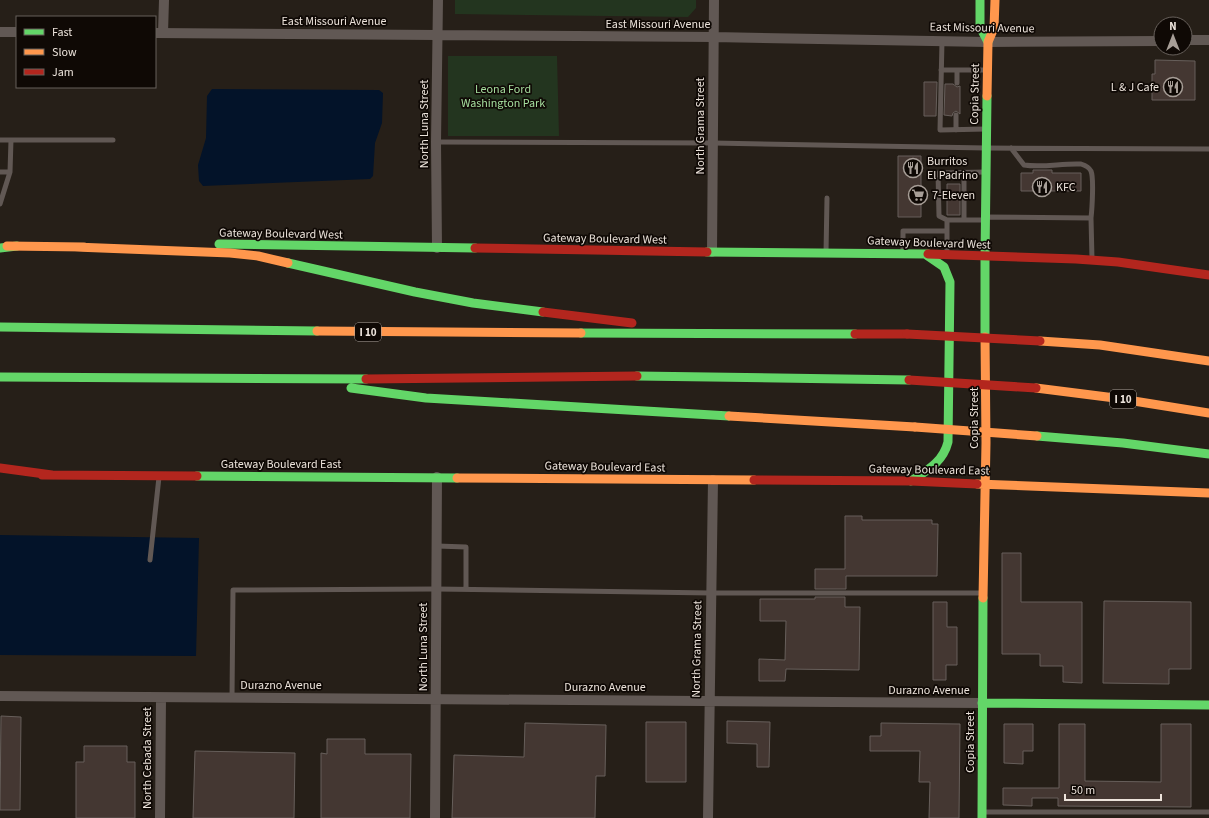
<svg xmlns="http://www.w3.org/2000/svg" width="1209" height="818" font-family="'Source Sans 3',sans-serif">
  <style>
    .green { fill: #23351f }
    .water { fill: #031329 }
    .building { fill: #443732; stroke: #675f5b }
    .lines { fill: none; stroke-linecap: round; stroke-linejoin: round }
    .lane { stroke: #615854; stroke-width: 5 }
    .street { stroke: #615854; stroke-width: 10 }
    .fast { stroke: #63d668; stroke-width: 9 }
    .slow { stroke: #ff974d; stroke-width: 9 }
    .jam { stroke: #b3261e; stroke-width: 9 }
    .slow-bridge { stroke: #ff974d; stroke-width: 9 }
    .jam-bridge { stroke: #b3261e; stroke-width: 9 }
    .labels { text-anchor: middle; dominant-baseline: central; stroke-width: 3.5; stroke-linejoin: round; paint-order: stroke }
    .shield { fill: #0f0905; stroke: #aaa29b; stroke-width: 1 }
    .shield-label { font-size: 11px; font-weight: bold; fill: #ece3db }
    .street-label { font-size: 12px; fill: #ece3db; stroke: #0f0905 }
    .poi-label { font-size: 12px; fill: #ece3db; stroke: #0f0905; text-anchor: start }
    .park-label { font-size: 12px; fill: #a6df9f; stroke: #0f0905 }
  </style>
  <rect width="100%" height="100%" fill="#261f18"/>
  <path class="green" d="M 455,0 L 696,0 L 696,8 L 688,17 L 455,14 Z
    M 448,56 L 557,56 L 559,136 L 448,136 Z"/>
  <path class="water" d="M 212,89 L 379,90 L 383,93 L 382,123 L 375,143 L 373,176 L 370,179 L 203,186 L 199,181 L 198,165 L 206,138 L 207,96 Z
    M 0,535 L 199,538 L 196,656 L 0,655 Z"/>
  <path class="building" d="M 1155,60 L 1195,61 L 1195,100 L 1152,100 L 1152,74 L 1155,74 Z
    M 924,82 L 937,82 L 936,116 L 924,116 Z
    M 945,84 L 953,84 L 957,87 L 960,86 L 960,114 L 956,111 L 953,113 L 952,116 L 944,115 Z
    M 898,156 L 921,156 L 921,217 L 898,217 Z
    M 1033,170 L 1052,170 L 1052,173 L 1081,173 L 1081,191 L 1050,191 L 1050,193 L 1039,193 L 1039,191 L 1021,191 L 1021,173 L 1033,173 Z
    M 947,184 L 960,184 L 960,215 L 947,215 Z
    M 845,516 L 862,516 L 862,520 L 932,520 L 932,524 L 938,524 L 937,576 L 846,576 L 846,589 L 815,589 L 815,569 L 845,569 Z
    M 1002,553 L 1021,553 L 1021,602 L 1082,602 L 1082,683 L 1063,682 L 1063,666 L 1040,666 L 1040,654 L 1002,654 Z
    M 815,597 L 845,597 L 845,607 L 860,607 L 859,670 L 786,669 L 785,681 L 759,681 L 759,659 L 785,660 L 786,621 L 760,621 L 760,599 L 815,599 Z
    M 1104,601 L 1191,602 L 1191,669 L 1169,669 L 1169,684 L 1103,683 Z
    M 933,602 L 947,602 L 947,627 L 957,627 L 957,665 L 946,665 L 946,680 L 933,680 Z
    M 1,716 L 21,717 L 20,810 L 0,810 Z
    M 727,721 L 770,722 L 769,767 L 757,767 L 757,744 L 727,743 Z
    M 646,722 L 686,722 L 686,782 L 646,782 Z
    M 525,723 L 606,725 L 605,776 L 596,776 L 595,818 L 452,818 L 454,755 L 524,757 Z
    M 881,723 L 960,724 L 959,818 L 929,818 L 930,782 L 919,782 L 920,751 L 870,751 L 870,736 L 881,736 Z
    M 1004,724 L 1033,724 L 1033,751 L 1023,751 L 1023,764 L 1004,763 Z
    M 1059,724 L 1085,724 L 1085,781 L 1161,782 L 1161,724 L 1191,724 L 1191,807 L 1058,806 L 1058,798 L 1032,798 L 1032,806 L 1003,805 L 1003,788 L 1059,788 Z
    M 327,739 L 365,739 L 365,754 L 411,754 L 410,818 L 321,818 L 321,753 L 327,754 Z
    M 84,746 L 127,746 L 127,762 L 135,762 L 135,818 L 76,818 L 76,762 L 84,762 Z
    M 195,751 L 295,753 L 294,818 L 193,818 Z"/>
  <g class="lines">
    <path class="lane" d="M 942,41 L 940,130 L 986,129
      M 941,70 L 986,70
      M 957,83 L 957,70
      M 956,130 L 956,115
      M 0,140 L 113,140
      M 436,142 L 713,143 L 986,148 L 1209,149
      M 1011,148 L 1024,165 C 1043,168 1062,163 1081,164 C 1084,165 1089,167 1091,171 C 1094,178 1092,209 1091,218
      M 0,172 L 10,172 L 11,140
      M 964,172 L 964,220
      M 0,204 L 10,172
      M 986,217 L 1091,218 L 1092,259
      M 947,220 L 947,253
      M 985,220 L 947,220 L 939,216 L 938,173 L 985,172
      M 903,252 L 903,231 L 947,231
      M 826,253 L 827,198
      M 437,546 L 466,547 L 466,589
      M 150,560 L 159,477
      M 232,698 L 233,590 L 436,589 L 711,593 L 982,593
      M 983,812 L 1209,812"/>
    <path class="street" d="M 0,32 L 17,32
      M 155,33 L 713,37 L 988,42 L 1161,41
      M 163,33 L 164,0
      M 1185,40 L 1209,40
      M 437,248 L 436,142 L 438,0
      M 712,252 L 714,0
      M 0,696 L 982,703
      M 160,818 L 161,698
      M 435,818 L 437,477
      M 708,818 L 713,480"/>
    <path class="fast" d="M 980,0 L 980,27 L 988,42
      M 219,244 L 475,248
      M 0,248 L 17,246
      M 707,252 L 928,254
      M 288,263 L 415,292 L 473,303 L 543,312
      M 0,327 L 317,331
      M 581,333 L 855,334
      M 985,337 L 985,256 L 987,96
      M 637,376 L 909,380
      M 0,377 L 366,379
      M 351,388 L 426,398 L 729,416
      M 1037,436 L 1123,443 L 1209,454
      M 197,476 L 457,478
      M 911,481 C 928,470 943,462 948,442 L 950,282 L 944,267 L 925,254
      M 982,703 L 1209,705
      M 982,818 L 983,598"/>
    <path class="slow" d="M 987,96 L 988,42 L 994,28 L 995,0
      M 7,246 L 84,247
      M 75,247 L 230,253 L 258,256 L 288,263
      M 317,331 L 581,333
      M 1040,341 L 1100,345 L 1209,361
      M 1036,388 L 1115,398 L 1209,413
      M 729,416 L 915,427
      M 457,478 L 754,480
      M 977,484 L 1209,493
      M 983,598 L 986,443 L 985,337"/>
    <path class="jam" d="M 475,248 L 707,252
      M 928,254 L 1076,259 L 1118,262 L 1209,275
      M 543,312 L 632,323
      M 855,334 L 907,334
      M 366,379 L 637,376
      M 0,468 L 52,475
      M 42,475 L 197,476
      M 754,480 L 911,481 L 977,484"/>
    <path class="slow-bridge" d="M 915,427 L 1037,436"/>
    <path class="jam-bridge" d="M 907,334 L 1040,341
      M 909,380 L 1036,388"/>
  </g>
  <defs>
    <g id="restaurant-ring" transform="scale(1)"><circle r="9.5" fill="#0f0905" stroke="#a79e97" stroke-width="1.5"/><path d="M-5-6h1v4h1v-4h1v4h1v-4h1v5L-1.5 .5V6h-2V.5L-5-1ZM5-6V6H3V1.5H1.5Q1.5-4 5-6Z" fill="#a79e97"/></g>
    <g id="supermarket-ring" transform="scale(1)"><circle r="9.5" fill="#0f0905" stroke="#a79e97" stroke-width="1.5"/><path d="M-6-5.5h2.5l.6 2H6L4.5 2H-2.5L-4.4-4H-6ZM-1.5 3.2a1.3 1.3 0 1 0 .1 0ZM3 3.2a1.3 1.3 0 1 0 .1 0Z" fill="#a79e97"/></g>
  </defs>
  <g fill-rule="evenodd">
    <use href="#restaurant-ring" x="1173" y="87"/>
    <use href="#restaurant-ring" x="913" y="168"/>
    <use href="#restaurant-ring" x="1042" y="187"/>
    <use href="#supermarket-ring" x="918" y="195"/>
  </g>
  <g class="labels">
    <g class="shield">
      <rect x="355" y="323" width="26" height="18" rx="3"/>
      <rect x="1110" y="390" width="26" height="18" rx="3"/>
    </g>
    <g class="shield-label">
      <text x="368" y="332">I 10</text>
      <text x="1123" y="399">I 10</text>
    </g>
    <g class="street-label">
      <text x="334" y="21">East Missouri Avenue</text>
      <text x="658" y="24">East Missouri Avenue</text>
      <text transform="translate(982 28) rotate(1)">East Missouri Avenue</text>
      <text transform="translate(975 94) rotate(-89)">Copia Street</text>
      <text transform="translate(424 124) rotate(-90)">North Luna Street</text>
      <text transform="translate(700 126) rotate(-90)">North Grama Street</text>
      <text transform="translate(281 234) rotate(1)">Gateway Boulevard West</text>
      <text transform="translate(605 239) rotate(1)">Gateway Boulevard West</text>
      <text transform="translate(929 243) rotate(2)">Gateway Boulevard West</text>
      <text transform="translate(974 418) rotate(-90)">Copia Street</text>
      <text x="281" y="464">Gateway Boulevard East</text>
      <text transform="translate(605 467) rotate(1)">Gateway Boulevard East</text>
      <text transform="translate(929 470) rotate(1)">Gateway Boulevard East</text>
      <text transform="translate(423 647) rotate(-90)">North Luna Street</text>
      <text transform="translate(697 649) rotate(-89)">North Grama Street</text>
      <text x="281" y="685">Durazno Avenue</text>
      <text x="605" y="687">Durazno Avenue</text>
      <text x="929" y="690">Durazno Avenue</text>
      <text transform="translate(970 742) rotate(-90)">Copia Street</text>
      <text transform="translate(147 758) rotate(-90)">North Cebada Street</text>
    </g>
    <g class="poi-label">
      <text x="1159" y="87" text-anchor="end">L &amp; J Cafe</text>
      <text x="927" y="161">Burritos<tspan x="927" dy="14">El Padrino</tspan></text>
      <text x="1056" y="187">KFC</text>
      <text x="932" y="195">7-Eleven</text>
    </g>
    <g class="park-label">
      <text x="503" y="89">Leona Ford<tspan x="503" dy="14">Washington Park</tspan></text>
    </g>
  </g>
  <rect x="16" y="16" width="140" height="72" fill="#0f0905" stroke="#67605b"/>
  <rect x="24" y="29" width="20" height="6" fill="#63d668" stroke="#67605b"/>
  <text x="52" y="36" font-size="12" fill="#ece3db">Fast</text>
  <rect x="24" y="49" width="20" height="6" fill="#ff974d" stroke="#67605b"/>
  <text x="52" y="56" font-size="12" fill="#ece3db">Slow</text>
  <rect x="24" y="69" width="20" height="6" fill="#b3261e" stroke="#67605b"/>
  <text x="52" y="76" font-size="12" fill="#ece3db">Jam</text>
  <g transform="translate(1173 36)"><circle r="19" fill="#0f0905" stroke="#67605b"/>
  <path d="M0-3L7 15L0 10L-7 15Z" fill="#a79e97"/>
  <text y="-6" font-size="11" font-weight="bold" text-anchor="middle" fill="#ece3db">N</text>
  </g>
  <path d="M1065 794v6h96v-6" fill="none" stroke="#ece3db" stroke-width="2"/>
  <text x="1071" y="794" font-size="12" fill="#ece3db" stroke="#0f0905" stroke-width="3" paint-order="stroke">50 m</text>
</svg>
